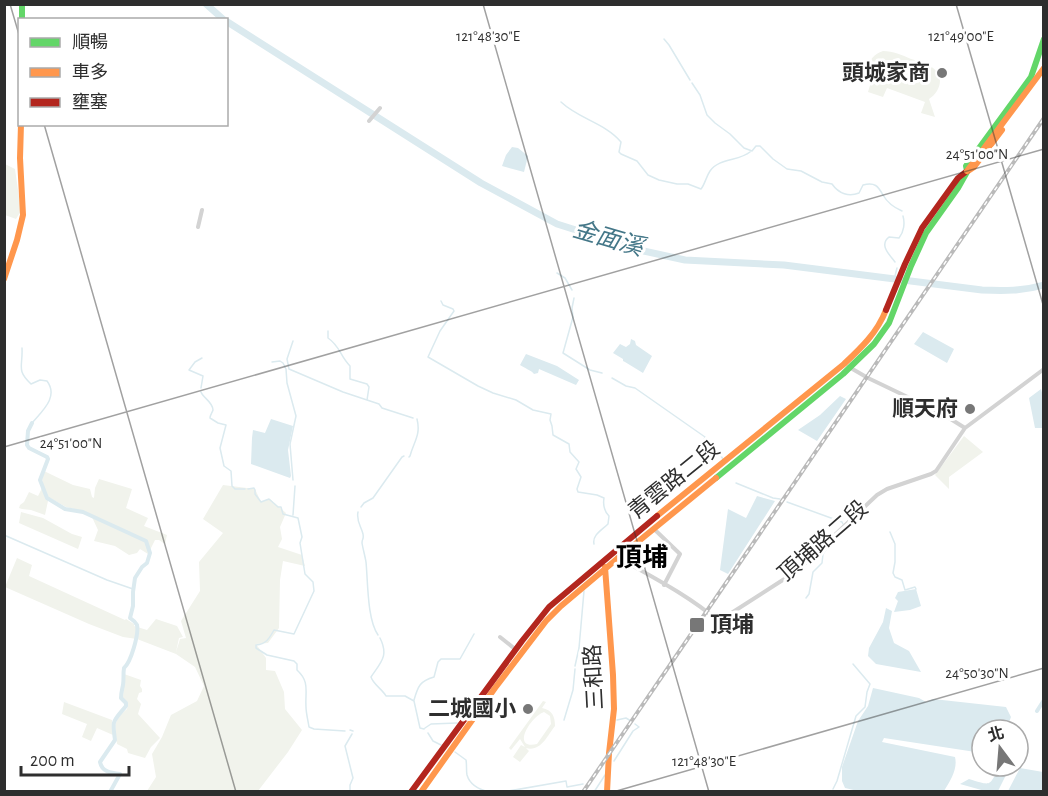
<svg xmlns="http://www.w3.org/2000/svg" width="1048" height="796" font-family="'Alegreya Sans','Noto Sans TC',sans-serif">
  <style>
    .green { fill: #f1f3ec; fill-rule: evenodd }
    .water { fill: #dbeaef }
    .lines { fill: none; stroke-linecap: round; stroke-linejoin: round }
    .stream { stroke: #dbeaef; stroke-width: 1.5 }
    .canal { stroke: #dbeaef; stroke-width: 4 }
    .river { stroke: #dbeaef; stroke-width: 7 }
    .street { stroke: #d3d3d3; stroke-width: 4 }
    .fast { stroke: #63d668; stroke-width: 6 }
    .slow { stroke: #ff974d; stroke-width: 6 }
    .jam { stroke: #b3261e; stroke-width: 6 }
    .rail-casing { stroke: #bababa; stroke-width: 4 }
    .rail { stroke: #fff; stroke-width: 1.5; stroke-dasharray: 4.5; stroke-linecap: butt }
    .slow-bridge { stroke: #ff974d; stroke-width: 6 }
    .ticks { fill: none; stroke: #2e2e2e; stroke-width: 1.5; stroke-opacity: 0.45 }
    .poi-dot { fill: #777; stroke: #fff; stroke-width: 2 }
    .labels { text-anchor: middle; dominant-baseline: central; stroke-width: 6; stroke-linejoin: round; paint-order: stroke }
    .poi-label { font-size: 22px; font-weight: bold; fill: #2e2e2e; stroke: #fff; text-anchor: end }
    .street-label { font-size: 22px; fill: #2e2e2e; stroke: #fff }
    .water-label { font-size: 24px; font-style: italic; fill: #478; stroke: #fff }
    .quarter-label { font-size: 26px; font-weight: bold; fill: #000; stroke: #fff }
    .ticks-label { font-size: 15px; text-anchor: middle; fill: #2e2e2e; stroke: #fff; stroke-width: 6; stroke-linejoin: round; paint-order: stroke }
  </style>
  <rect width="100%" height="100%" fill="#fff"/>
  <path class="green" d="M 883,51 C 893,51 902,55 911,59 C 918,61 927,63 933,68 C 945,77 940,92 929,99 L 935,117 L 921,113 L 925,102 L 887,88 L 883,97 L 868,92 L 871,82 L 864,79 L 866,75 L 871,76 C 866,64 871,55 883,51 Z
    M 5,164 L 15,169 L 21,211 L 16,219 L 5,215 Z
    M 964,436 L 983,452 L 949,477 L 949,489 L 935,475 Z
    M 44,471 L 73,485 L 90,489 L 92,497 L 94,498 L 95,488 L 99,479 L 132,489 L 126,508 L 148,518 L 144,526 L 167,535 L 165,544 L 159,540 L 155,540 L 148,554 L 140,549 L 137,553 L 129,555 L 115,546 L 94,541 L 98,530 L 91,515 L 82,511 L 66,507 L 50,498 L 48,501 L 45,515 L 31,510 L 22,509 L 19,508 L 20,505 L 24,502 L 29,492 L 38,496 L 43,486 L 42,479 Z
    M 223,485 L 255,489 L 261,502 L 270,499 L 286,513 L 280,527 L 282,539 L 278,547 L 302,555 L 305,566 L 283,561 L 280,580 L 279,628 L 268,643 L 256,644 L 266,658 L 266,670 L 275,671 L 284,692 L 285,709 L 302,730 L 288,752 L 258,791 L 147,791 L 156,777 L 152,754 L 162,737 L 171,715 L 197,701 L 204,686 L 195,667 L 176,654 L 137,639 L 123,637 L 89,624 L 5,587 L 17,558 L 32,565 L 29,576 L 125,620 L 126,619 L 134,624 L 134,626 L 147,630 L 156,619 L 177,626 L 183,637 L 179,638 L 176,652 L 180,639 L 186,638 L 181,621 L 200,591 L 199,562 L 223,533 L 203,519 Z
    M 21,512 L 43,518 L 72,534 L 82,537 L 78,549 L 19,523 Z
    M 124,674 L 141,680 L 140,686 L 142,689 L 142,692 L 139,693 L 137,699 L 141,704 L 138,714 L 160,738 L 151,747 L 145,758 L 128,753 L 127,749 L 117,744 C 115,727 112,721 127,709 L 128,705 L 123,698 Z
    M 543,701 L 546,702 L 542,708 C 552,710 555,716 555,726 C 547,736 541,752 526,748 L 529,751 L 520,762 L 513,757 L 521,745 L 525,747 L 520,739 L 511,750 L 509,748 ZM 544,712 L 550,716 L 551,724 L 537,744 C 510,750 531,716 544,712 Z
    M 64,702 L 112,720 L 113,735 L 97,728 L 91,741 L 82,737 L 87,724 L 62,714 Z"/>
  <path class="water" d="M 512,147 L 518,148 L 528,156 L 524,172 L 502,166 L 506,155 Z
    M 923,332 L 954,349 L 947,363 L 914,344 Z
    M 631,339 L 635,341 L 636,345 L 652,356 L 643,373 L 625,362 L 623,361 L 623,359 L 613,353 L 620,344 L 626,347 L 630,344 Z
    M 526,354 L 557,366 L 579,380 L 576,385 L 539,369 L 538,373 L 534,374 C 531,370 524,368 520,365 Z
    M 1041,389 L 1043,396 L 1043,428 L 1035,428 L 1029,398 Z
    M 840,396 L 846,399 L 817,441 L 798,430 L 820,415 Z
    M 271,419 L 293,426 L 288,450 L 291,476 L 290,478 L 251,464 L 252,438 L 253,430 L 265,433 Z
    M 757,496 L 775,501 L 728,574 L 720,570 L 728,509 L 746,518 Z
    M 916,589 L 921,606 L 910,610 L 894,612 L 898,601 L 895,598 L 898,592 Z
    M 886,608 L 892,611 L 889,628 L 894,643 L 909,651 L 921,672 L 876,664 L 868,656 L 869,648 L 883,622 Z
    M 873,688 L 919,698 L 926,702 L 933,699 L 1006,707 L 1011,717 L 1006,730 L 982,730 L 982,753 L 884,738 L 882,742 L 955,757 C 958,769 950,781 944,791 L 858,791 L 845,788 L 842,781 L 842,767 L 858,721 L 868,706 Z
    M 1003,766 L 1006,766 L 1009,769 L 998,791 L 985,791 L 960,784 L 969,779 C 997,788 986,783 1003,766 Z
    M 1020,768 L 1043,772 L 1043,791 L 1008,791 Z"/>
  <g class="lines">
    <path class="stream" d="M 664,39 L 669,45 L 690,80
      M 692,83 L 700,95 L 707,115 L 715,123 L 730,134 L 744,148 L 752,151 L 756,146 L 760,146 L 773,159 L 787,169 L 801,171 L 822,182 L 832,184 C 839,194 849,197 859,193 L 863,185 C 875,182 878,186 883,195 C 887,202 895,208 902,211
      M 561,102 C 579,119 605,123 621,142 L 619,152 L 621,154 L 637,161 L 648,175 L 659,180 L 677,184 L 688,184 L 701,189 C 705,184 706,177 710,171 C 719,158 739,161 750,152
      M 895,262 C 889,254 879,245 889,237 L 899,238 C 904,232 905,223 903,216
      M 557,273 L 565,278 L 572,290
      M 894,280 L 897,268
      M 574,298 L 572,308 L 573,317 L 563,353 L 590,370 L 602,373
      M 441,301 L 443,305 L 453,309 L 454,311 L 440,331 L 428,357 L 478,386 L 493,393 L 516,400 L 533,410 L 551,414 L 550,420 L 552,426 L 553,435 L 569,444 L 570,452 L 579,462 L 576,469 L 581,477 L 577,489 L 578,492 L 597,495 L 604,498 C 603,504 604,511 609,516 L 608,524 C 602,530 592,535 594,544
      M 328,331 L 328,338 C 340,346 340,356 350,366 L 350,379 L 367,384 L 369,387 L 367,400 L 379,404 L 382,408 L 413,418
      M 293,341 L 287,359 L 289,369 L 343,392 L 367,400
      M 22,348 C 23,367 16,370 31,384 L 40,380 L 47,381 C 59,397 42,411 32,423
      M 272,362 L 280,361 L 283,363 L 286,369 L 287,383 L 296,416 L 290,444 L 293,480
      M 612,378 L 626,386 L 635,388 L 705,437 L 703,442 L 721,456 L 723,459
      M 201,388 L 203,376 L 189,370 L 195,362 L 202,358
      M 201,392 C 203,398 213,402 213,410 C 212,413 210,415 210,418 L 218,423 L 226,425 L 220,448 L 224,466 L 231,471 L 232,486 L 235,489 L 245,489
      M 409,457 L 410,456 C 414,441 421,435 417,419
      M 736,483 L 773,498 L 780,499
      M 248,489 L 254,488 L 255,490 L 255,494 L 261,502 L 269,499 L 278,507 L 281,507 L 283,514 L 298,518 L 302,537 L 300,543 L 305,574 L 313,582 L 314,591 L 294,634 L 274,630 C 269,639 266,644 256,645 L 256,648 L 267,655 L 294,661 L 297,664 L 297,670 C 310,682 305,691 306,707 C 306,713 308,720 309,727 L 314,729 L 345,731
      M 787,502 L 842,522 L 843,524
      M 361,507 L 364,503 L 373,498 L 402,457 L 404,456
      M 358,512 C 356,521 361,526 363,534 C 364,540 362,538 362,543 C 363,549 365,556 366,562 C 368,582 367,619 378,635
      M 293,515 L 295,486
      M 890,532 L 895,544 L 895,562 L 893,573 L 895,577 L 902,580 L 905,590 L 915,587 L 916,589
      M 4,535 L 107,580 L 133,589
      M 806,598 L 809,594 L 813,572 L 822,563 L 823,554 L 829,545
      M 380,638 C 389,656 381,662 371,677 C 373,684 382,689 386,696 L 405,696 L 414,701 L 420,728 L 424,729
      M 575,666 L 579,648 L 584,591
      M 414,700 C 418,686 420,681 434,677 L 438,662 L 441,659 L 460,659 L 474,634
      M 564,720 L 573,690 L 575,669
      M 617,720 L 626,718 L 631,721
      M 425,728 L 431,724 L 457,723
      M 350,730 L 353,731
      M 428,733 L 433,741 L 441,745
      M 455,752 L 466,760 C 467,765 466,770 467,775 C 470,785 480,790 490,792
      M 614,761 L 633,731 L 639,727 L 635,724
      M 833,789 L 837,781 L 856,716 L 865,707 L 867,692 L 870,684 L 853,664
      M 350,792 L 350,785 L 353,778 L 345,746 L 352,734
      M 503,792 L 566,781 L 567,787 L 583,784
      M 594,792 L 605,775"/>
    <path class="canal" d="M 32,423 L 28,431 L 27,445 L 29,448 L 47,457 L 48,459 L 40,480 L 47,498 L 65,509 L 83,512 L 146,541 L 150,553 L 147,563 L 142,567 L 135,578 L 133,592 L 133,606 L 130,618 C 133,620 135,621 137,625 C 139,634 131,662 124,668 C 123,674 124,679 123,685 C 122,690 121,693 121,698 L 126,703 L 126,706 C 113,722 112,719 115,740 L 100,762 C 102,772 111,773 120,774 L 110,792
      M 1037,711 L 1044,700"/>
    <path class="river" d="M 206,4 L 224,20
      M 226,21 L 481,183 L 557,224 L 639,250 L 685,260 L 784,265 L 982,290 C 1004,291 1023,291 1044,285"/>
    <path class="street" d="M 369,121 L 380,108
      M 198,227 L 202,210
      M 849,367 L 868,378 L 941,413 L 965,428
      M 654,529 L 680,554 L 664,585
      M 617,557 C 650,576 688,595 717,620 L 722,619 L 789,576 L 801,567 L 877,495 L 887,489 L 931,474 L 936,471 L 965,428 L 1044,369
      M 500,637 L 515,649"/>
    <path class="fast" d="M 22,4 L 22,20
      M 967,171 L 966,166 L 1031,77 L 1044,39
      M 716,478 L 843,374 L 874,344 L 889,323 L 911,266 L 926,233 L 958,188 L 967,172"/>
    <path class="slow" d="M 968,171 L 974,167 L 1002,130
      M 4,279 L 17,240 L 23,215 L 20,158 L 21,124
      M 657,516 L 844,364 C 861,348 877,333 886,310
      M 605,567 L 613,675 L 614,709 L 609,753 L 607,792
      M 421,792 L 495,688 L 546,621 L 561,606 L 618,558 L 716,478"/>
    <path class="jam" d="M 886,310 L 905,264 L 922,228 L 958,178 L 967,171
      M 411,792 L 522,641 L 549,607 L 657,516"/>
    <g class="rail-casing">
      <path id="rail" d="M 583,792 L 1044,118"/>
    </g>
    <use href="#rail" class="rail"/>
    <path class="slow-bridge" d="M 967,171 L 1044,68"/>
  </g>
  <path class="ticks" d="M 10,4 L 20,38M 483,4 L 709,792M 956,4 L 1044,308M 44,124 L 236,792M 4,447 L 1044,149M 613,792 L 1044,668"/>
  <g class="poi-dot">
    <circle cx="942" cy="73" r="6"/>
    <circle cx="970" cy="409" r="6"/>
    <rect x="689" y="617" width="16" height="16" rx="3"/>
    <circle cx="528" cy="709" r="6"/>
  </g>
  <g class="labels">
    <g class="poi-label">
      <text x="930" y="73">頭城家商</text>
      <text x="958" y="409">順天府</text>
      <text x="710" y="625" text-anchor="start">頂埔</text>
      <text x="516" y="709">二城國小</text>
    </g>
    <g class="street-label">
      <text transform="translate(674 480) rotate(-39)">青雲路二段</text>
      <text transform="translate(823 541) rotate(-41)">頂埔路二段</text>
      <text transform="translate(594 677) rotate(-93)">三和路</text>
    </g>
    <g class="water-label">
      <text transform="translate(608 239) rotate(16)">金面溪</text>
    </g>
    <g class="quarter-label">
      <text x="642" y="558">頂埔</text>
    </g>
  </g>
  <g class="ticks-label">
    <text x="488" y="41">121°48'30"E</text>
    <text x="961" y="41">121°49'00"E</text>
    <text x="977" y="159">24°51'00"N</text>
    <text x="71" y="448">24°51'00"N</text>
    <text x="977" y="678">24°50'30"N</text>
    <text x="704" y="766">121°48'30"E</text>
  </g>
  <rect width="1048" height="796" fill="none" stroke="#2e2e2e" stroke-width="12"/>
  <rect x="18" y="18" width="210" height="108" fill="#ffffff" stroke="#ababab" stroke-width="1.5"/>
  <rect x="30" y="38" width="30" height="9" fill="#63d668" stroke="#ababab" stroke-width="1.5"/>
  <text x="72" y="48" font-size="18" fill="#2e2e2e">順暢</text>
  <rect x="30" y="68" width="30" height="9" fill="#ff974d" stroke="#ababab" stroke-width="1.5"/>
  <text x="72" y="78" font-size="18" fill="#2e2e2e">車多</text>
  <rect x="30" y="98" width="30" height="9" fill="#b3261e" stroke="#ababab" stroke-width="1.5"/>
  <text x="72" y="108" font-size="18" fill="#2e2e2e">壅塞</text>
  <g transform="translate(1000 748) rotate(344)"><circle r="28" fill="#ffffff" stroke="#ababab" stroke-width="1.5"/>
  <path d="M0-4.5L10 22L0 15L-10 22Z" fill="#777777"/>
  <text y="-9" font-size="16" font-weight="bold" text-anchor="middle" fill="#2e2e2e">北</text>
  </g>
  <path d="M21 766v9h108v-9" fill="none" stroke="#2e2e2e" stroke-width="3"/>
  <text x="30" y="766" font-size="18" fill="#2e2e2e" stroke="#ffffff" stroke-width="4.5" paint-order="stroke">200 m</text>
</svg>
